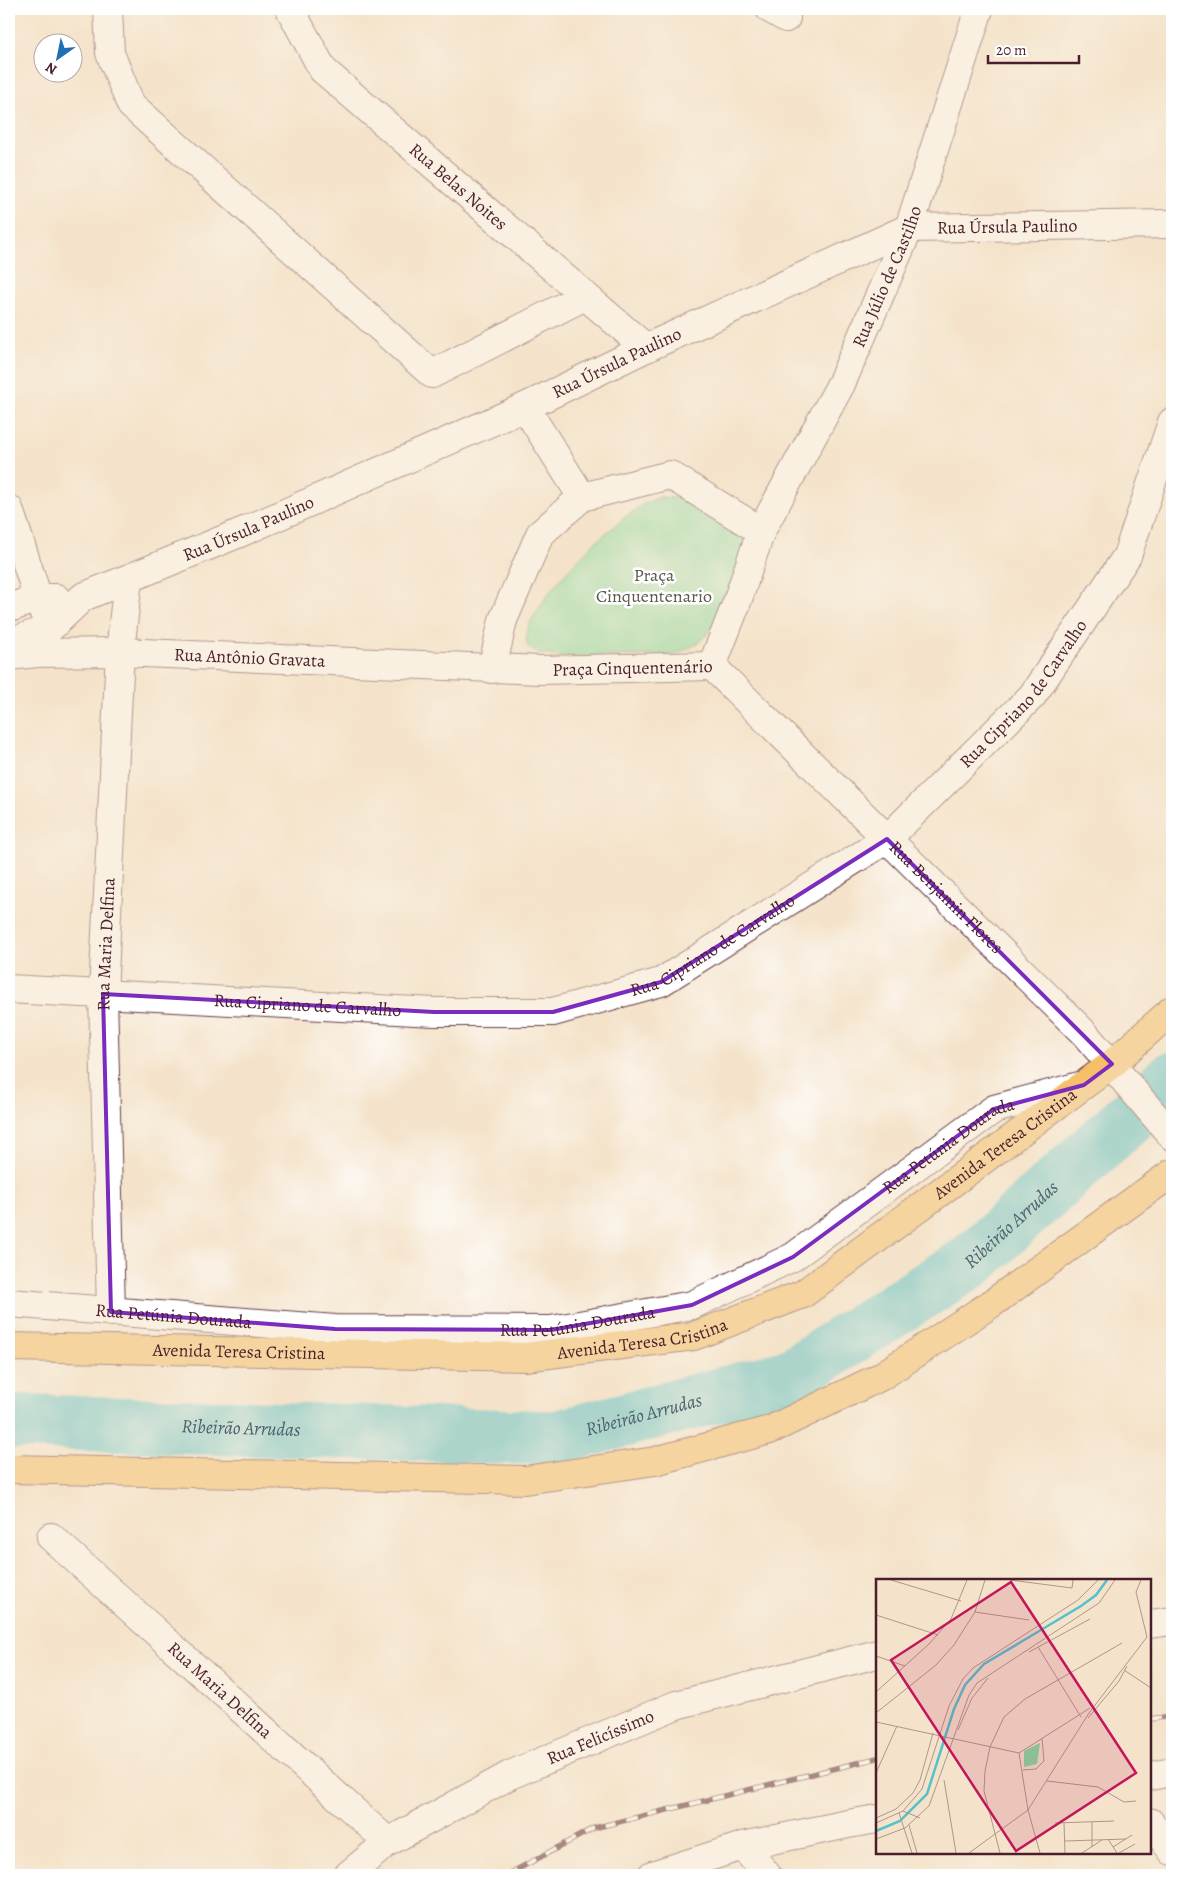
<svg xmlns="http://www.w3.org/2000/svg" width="1181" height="1884" font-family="Alegreya,serif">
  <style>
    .green { fill: #84dca1; stroke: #677e66 }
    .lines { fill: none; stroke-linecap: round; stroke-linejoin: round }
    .river { stroke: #54c2cc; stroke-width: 55 }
    .minor-casing { stroke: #643c43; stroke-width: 30 }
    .major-casing { stroke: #643c43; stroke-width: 30 }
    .minor { stroke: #fff; stroke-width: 28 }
    .major { stroke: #f6c06b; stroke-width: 28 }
    .rail-casing { stroke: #4a1f2b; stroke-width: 5.5 }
    .rail { stroke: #fff; stroke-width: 4; stroke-dasharray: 11; stroke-linecap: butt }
    .marked { fill: none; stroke: #7b2cbf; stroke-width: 4; stroke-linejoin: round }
    .labels { text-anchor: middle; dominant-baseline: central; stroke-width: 5; stroke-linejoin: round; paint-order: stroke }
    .street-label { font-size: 18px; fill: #4a1f2b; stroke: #fff }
    .park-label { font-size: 18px; fill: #5b584e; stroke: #fff }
    .water-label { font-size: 19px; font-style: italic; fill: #4e606b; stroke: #fff }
    .inset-river { fill: none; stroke: #54c2cc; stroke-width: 2.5 }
    .inset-road { fill: none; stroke: #b0958a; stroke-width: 1 }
    .view { fill: #c2185b; fill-opacity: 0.15; stroke: #c2185b; stroke-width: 2.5 }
    .inset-edge { fill: none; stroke: #4a1f2b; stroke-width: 2.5 }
  </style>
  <rect width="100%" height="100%" fill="#fff"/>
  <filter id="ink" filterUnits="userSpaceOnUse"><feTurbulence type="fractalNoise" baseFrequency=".02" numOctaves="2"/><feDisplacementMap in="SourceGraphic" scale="10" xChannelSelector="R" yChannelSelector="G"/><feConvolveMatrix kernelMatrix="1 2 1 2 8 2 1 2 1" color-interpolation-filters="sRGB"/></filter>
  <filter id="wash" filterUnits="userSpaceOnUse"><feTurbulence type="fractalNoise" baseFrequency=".0096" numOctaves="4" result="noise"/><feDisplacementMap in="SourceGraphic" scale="20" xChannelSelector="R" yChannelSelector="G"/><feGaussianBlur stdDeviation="1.12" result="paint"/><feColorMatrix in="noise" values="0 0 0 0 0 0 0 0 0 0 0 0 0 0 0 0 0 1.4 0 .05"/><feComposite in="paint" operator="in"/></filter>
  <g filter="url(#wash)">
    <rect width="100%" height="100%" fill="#f4e3ca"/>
    <path class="green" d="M 661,497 L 684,499 L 742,535 L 747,544 L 714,627 L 697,644 L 674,655 L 564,657 L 539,654 L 529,648 L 526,641 L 529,624 L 548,594 L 565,573 L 593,544 L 623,519 L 643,504 Z"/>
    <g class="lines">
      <path class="river" id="s1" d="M 9,1421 L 555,1438 L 788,1377 L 970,1262 L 1172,1079"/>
    </g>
  </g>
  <g filter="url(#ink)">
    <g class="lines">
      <g class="minor-casing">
        <g id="minor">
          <path d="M 108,9 L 110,53 L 131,105 L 432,374 L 585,296"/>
          <path id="s2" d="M 290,9 L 323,70 L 646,348"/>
          <path d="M 770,9 L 786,18"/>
          <path d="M 525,407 L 582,497"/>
          <path d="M 9,509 L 38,598 L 50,628"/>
          <path d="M 9,608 L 38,598 L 56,598"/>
          <path id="s3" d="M 9,643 L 50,628 L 83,597 L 242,532 L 525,407 L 646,348 L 909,228 L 1172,224"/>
          <path id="s4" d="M 9,656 L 37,653 L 120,652 L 540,670 L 712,666"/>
          <path id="s5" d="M 712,666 L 737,602 L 761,531 L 841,384 L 909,228 L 979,9"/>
          <path id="s6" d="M 712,666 L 1084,1033 L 1172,1136"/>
          <path d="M 492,669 L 503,620 L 540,534 L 582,497 L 670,475 L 761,531"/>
          <path id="s7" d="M 9,989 L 434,1012 L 553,1012 L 661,982 L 887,839 L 1032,696 L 1127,556 L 1172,422"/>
          <path id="s8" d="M 9,1303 L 335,1329 L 551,1330 L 692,1305 L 793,1257 L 994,1109 L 1083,1085"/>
          <path id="s9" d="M 111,1312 L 103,994 L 120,652 L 128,579"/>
          <path id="s10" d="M 51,1537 L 388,1842"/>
          <path d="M 1150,1624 L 1172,1621"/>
          <path d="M 1150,1776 L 1172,1772"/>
          <path d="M 1150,1822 L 1172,1851"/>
          <path d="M 743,1846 L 767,1875"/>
          <path id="s11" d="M 348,1875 L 388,1842 L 510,1775 L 676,1705 L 877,1654"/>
          <path d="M 652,1875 L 743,1846 L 848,1824 L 877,1819"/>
        </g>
      </g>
      <g class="major-casing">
        <g id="major">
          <path id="s12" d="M 9,1347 L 525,1357 L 694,1336 L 803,1294 L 1112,1064 L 1172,1010"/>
          <path d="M 9,1469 L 525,1480 L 655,1461 L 770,1430 L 880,1377 L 991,1304 L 1172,1173"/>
        </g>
      </g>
      <use href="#minor" class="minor"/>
      <use href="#major" class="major"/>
      <g class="rail-casing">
        <path id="rail" d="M 1150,1719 L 1172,1716
          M 507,1875 L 594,1828 L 877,1758"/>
      </g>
      <use href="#rail" class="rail"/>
    </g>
  </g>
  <path d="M0 0H1181V1884H0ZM 887,839 L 1112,1064 L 1084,1085 L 994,1109 L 793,1257 L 692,1305 L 551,1330 L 335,1329 L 111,1312 L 103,994 L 434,1012 L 553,1012 L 661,982 Z" fill="#f4e3ca" fill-opacity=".55" fill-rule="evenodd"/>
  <path class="marked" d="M 887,839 L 1112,1064 L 1084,1085 L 994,1109 L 793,1257 L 692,1305 L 551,1330 L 335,1329 L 111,1312 L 103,994 L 434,1012 L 553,1012 L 661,982 Z"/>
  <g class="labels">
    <g class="street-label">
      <text stroke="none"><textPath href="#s2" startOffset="248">Rua Belas Noites</textPath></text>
      <text stroke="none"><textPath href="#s3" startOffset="1092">Rua Úrsula Paulino</textPath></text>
      <text stroke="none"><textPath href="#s5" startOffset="428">Rua Júlio de Castilho</textPath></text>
      <text stroke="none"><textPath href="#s3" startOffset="672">Rua Úrsula Paulino</textPath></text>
      <text stroke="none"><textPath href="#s3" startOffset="268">Rua Úrsula Paulino</textPath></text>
      <text stroke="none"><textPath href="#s4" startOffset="241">Rua Antônio Gravata</textPath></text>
      <text stroke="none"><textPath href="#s4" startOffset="624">Praça Cinquentenário</textPath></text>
      <text stroke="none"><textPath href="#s7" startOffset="1124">Rua Cipriano de Carvalho</textPath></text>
      <text stroke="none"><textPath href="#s6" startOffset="329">Rua Benjamin Flores</textPath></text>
      <text stroke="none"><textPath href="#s7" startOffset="719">Rua Cipriano de Carvalho</textPath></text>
      <text stroke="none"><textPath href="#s9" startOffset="368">Rua Maria Delfina</textPath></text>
      <text stroke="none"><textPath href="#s7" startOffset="299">Rua Cipriano de Carvalho</textPath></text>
      <text stroke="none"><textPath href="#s12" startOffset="1055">Avenida Teresa Cristina</textPath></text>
      <text stroke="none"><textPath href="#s8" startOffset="990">Rua Petúnia Dourada</textPath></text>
      <text stroke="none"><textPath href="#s8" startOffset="165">Rua Petúnia Dourada</textPath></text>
      <text stroke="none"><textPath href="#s8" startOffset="570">Rua Petúnia Dourada</textPath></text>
      <text stroke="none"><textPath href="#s12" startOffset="635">Avenida Teresa Cristina</textPath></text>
      <text stroke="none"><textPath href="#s12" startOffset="230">Avenida Teresa Cristina</textPath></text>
      <text stroke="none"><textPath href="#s10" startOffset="228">Rua Maria Delfina</textPath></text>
      <text stroke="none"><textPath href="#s11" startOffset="289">Rua Felicíssimo</textPath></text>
    </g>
    <g class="park-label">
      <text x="654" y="575">Praça<tspan x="654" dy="21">Cinquentenario</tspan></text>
    </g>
    <g class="water-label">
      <text stroke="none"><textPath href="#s1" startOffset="1058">Ribeirão Arrudas</textPath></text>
      <text stroke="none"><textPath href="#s1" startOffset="638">Ribeirão Arrudas</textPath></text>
      <text stroke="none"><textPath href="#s1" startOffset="232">Ribeirão Arrudas</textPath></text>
    </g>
  </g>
  <g transform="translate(876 1579)">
    <rect width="275" height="275" fill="#f4e3ca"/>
    <path d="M 164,164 L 161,185 L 148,188 L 148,172 Z" fill="#84dca1"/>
    <path class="inset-river" d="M 0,252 L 24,242 L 51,215 L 78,130 L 89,106 L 108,85 L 205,27 L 220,16 L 231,1"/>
    <path class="inset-road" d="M 15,1 L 85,22M 134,1 L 196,9 L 197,1M 99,33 L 153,41M 0,36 L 62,56M 162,68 L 205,138M 153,73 L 214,40M 0,77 L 29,87M 248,91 L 275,109M 0,113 L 53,65 L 75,40 L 91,1M 0,134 L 60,86 L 78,66 L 99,33 L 109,1M 212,139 L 243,102 L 251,87M 0,143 L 143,174M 82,151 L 96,119 L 112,99M 143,174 L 152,231 L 164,274M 143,174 L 214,129M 147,191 L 160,190 L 168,182 L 166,159M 0,194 L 21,147M 68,201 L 80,274M 171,202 L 222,208 L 248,223 L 260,222M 27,232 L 44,239M 23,234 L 36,274M 0,239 L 20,230 L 37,214 L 44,201 L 57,154M 216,243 L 216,268M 0,244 L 27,232 L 46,210 L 73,127 L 87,100 L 97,89 L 202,21 L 222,1M 179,244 L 238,242M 188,244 L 189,274M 33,246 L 41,274M 0,260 L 29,249 L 53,227 L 93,116 L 101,104 L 223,24 L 239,1M 232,260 L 241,274M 189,262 L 250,260M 237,268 L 256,256M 93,274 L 152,231 L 213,134 L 271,58 L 260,13 L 265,1M 124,274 L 108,212 L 109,192 L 114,168 L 128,138 L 149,120 L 246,64M 206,274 L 226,261M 243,274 L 259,265"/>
    <path class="view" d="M 135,3 L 260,194 L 140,272 L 15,81 Z"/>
    <rect width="275" height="275" class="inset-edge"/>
  </g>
  <rect width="1181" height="1884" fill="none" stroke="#fff" stroke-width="30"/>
  <g transform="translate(58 58) rotate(213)"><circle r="24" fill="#ffffff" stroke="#b7a5aa"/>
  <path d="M0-4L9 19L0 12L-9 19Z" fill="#1f6fb2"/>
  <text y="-8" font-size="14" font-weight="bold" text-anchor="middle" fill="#4a1f2b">N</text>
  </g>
  <path d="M988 55v8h91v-8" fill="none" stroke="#4a1f2b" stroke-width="2.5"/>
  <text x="996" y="55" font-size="15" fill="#4a1f2b" stroke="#ffffff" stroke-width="4" paint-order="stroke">20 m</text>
</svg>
